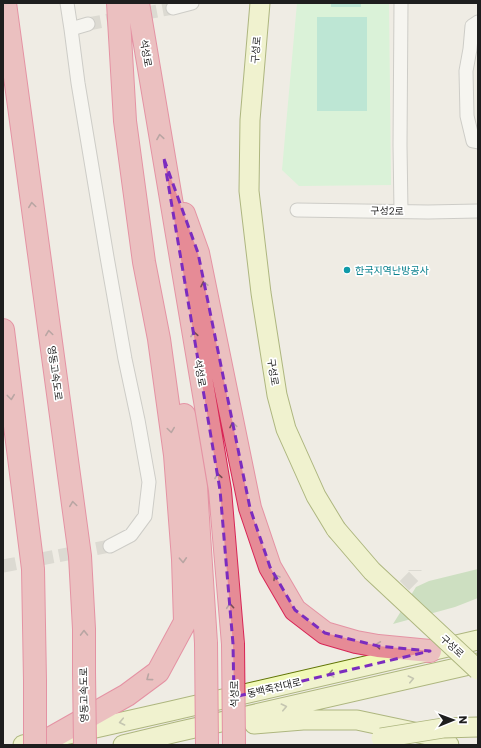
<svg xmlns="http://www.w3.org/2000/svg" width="481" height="748" font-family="Poppins,'Noto Sans KR',sans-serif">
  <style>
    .forest { fill: #a5ce98 }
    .park { fill: #c0f9c9 }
    .pitch { fill: #82ddc0 }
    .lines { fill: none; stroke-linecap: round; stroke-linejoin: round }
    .street-tunnel { stroke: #c5c3bc; stroke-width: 13; stroke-dasharray: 13 6; stroke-linecap: butt }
    .street-casing { stroke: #a5a5a5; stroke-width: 15 }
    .secondary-casing { stroke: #607406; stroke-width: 21 }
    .highway-casing { stroke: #d82556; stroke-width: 24 }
    .street { stroke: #fff; stroke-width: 13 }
    .secondary { stroke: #f1f9b7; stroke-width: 19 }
    .highway { stroke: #e68b96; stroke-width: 22 }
    .secondary-bridge-casing { stroke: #607406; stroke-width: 21; stroke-linecap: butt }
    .highway-bridge-casing { stroke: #d82556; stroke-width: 24; stroke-linecap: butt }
    .secondary-bridge { stroke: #f1f9b7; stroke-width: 19 }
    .highway-bridge { stroke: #e68b96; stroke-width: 22 }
    .oneway { stroke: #784f54 }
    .oneway2 { stroke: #929672 }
    .marked { fill: none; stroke: #7b2cbf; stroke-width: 3; stroke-dasharray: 8 5; stroke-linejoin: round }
    .culture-dot { fill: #0f9aa8; stroke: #fff; stroke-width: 1.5 }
    .labels { text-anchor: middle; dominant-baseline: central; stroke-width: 3.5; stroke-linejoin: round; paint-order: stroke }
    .street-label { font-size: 10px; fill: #1e1e1e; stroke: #fff }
    .culture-label { font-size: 10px; fill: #0d838f; stroke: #fff; text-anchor: start }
  </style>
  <rect width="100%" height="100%" fill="#efece4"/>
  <path class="forest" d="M 478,569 L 478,598 L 455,607 L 393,624 L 416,587 L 429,581 Z"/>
  <path class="park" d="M 297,3 L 389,3 L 391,185 L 299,186 L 282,170 Z"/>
  <path class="pitch" d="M 331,3 L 361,3 L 361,7 L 331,7 Z
    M 317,17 L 367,17 L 367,111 L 317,111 Z"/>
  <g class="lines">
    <path class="street-tunnel" d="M 88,24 L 173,8
      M 3,566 L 110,546
      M 391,599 L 415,575 L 415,570"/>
    <g class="street-casing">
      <path id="street" d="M 67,3 L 71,29 L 78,83 L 107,257 L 125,359 L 138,420 L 149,482 L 145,516 L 131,535 L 110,546
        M 401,3 L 400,145 L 401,211
        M 173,8 L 192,3
        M 478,22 L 472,26 L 470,49 L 466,71 L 467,116 L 473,141 L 478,142
        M 71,29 L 88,24
        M 297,210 L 428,212 L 478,211"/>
    </g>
    <g class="secondary-casing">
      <path id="secondary" d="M 260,3 L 250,120 L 249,191 L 261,293 L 277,395 L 286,429 L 316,496 L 336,529
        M 254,724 L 303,720 L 357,720 L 442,738 L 449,745
        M 23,745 L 51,738 L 171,711 L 478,640
        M 123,745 L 177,732 L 478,663"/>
    </g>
    <g class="highway-casing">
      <path id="highway" d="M 5,3 L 80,556 L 84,629 L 84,672
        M 138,3 L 220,490 L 233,644
        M 184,214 L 198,253 L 250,508 L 270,567 L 295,610 L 325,633 L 356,642 L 378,646 L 430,651
        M 3,330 L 33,569 L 35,681
        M 184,415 L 196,487 L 206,643
        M 51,738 L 127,695 L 158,672 L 185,622 L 183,559 L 175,455 L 159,339 L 144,262 L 125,121 L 118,3"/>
    </g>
    <use href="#street" class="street"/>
    <use href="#secondary" class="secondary"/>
    <use href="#highway" class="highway"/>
    <g class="secondary-bridge-casing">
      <path id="secondary-bridge" d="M 336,529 L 372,571 L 478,670
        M 381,738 L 443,728 L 478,727"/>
    </g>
    <g class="highway-bridge-casing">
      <path id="highway-bridge" d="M 206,643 L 207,745
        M 233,644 L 234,745
        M 84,672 L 85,745
        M 35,681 L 35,745"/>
    </g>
    <use href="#secondary-bridge" class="secondary-bridge"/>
    <use href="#highway-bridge" class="highway-bridge"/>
  </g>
  <defs><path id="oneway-chevron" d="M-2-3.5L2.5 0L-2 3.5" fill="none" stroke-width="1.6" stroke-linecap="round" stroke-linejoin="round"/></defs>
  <g class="oneway">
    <use href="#oneway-chevron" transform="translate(160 137) rotate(-99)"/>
    <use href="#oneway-chevron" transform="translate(32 205) rotate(-98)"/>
    <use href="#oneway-chevron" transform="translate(204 284) rotate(-102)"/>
    <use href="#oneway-chevron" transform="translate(49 333) rotate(-98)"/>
    <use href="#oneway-chevron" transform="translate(194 334) rotate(-100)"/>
    <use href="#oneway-chevron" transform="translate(11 397) rotate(83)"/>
    <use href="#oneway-chevron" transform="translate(233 425) rotate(-101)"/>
    <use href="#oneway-chevron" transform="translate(171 430) rotate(82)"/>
    <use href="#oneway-chevron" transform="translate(218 476) rotate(-100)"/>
    <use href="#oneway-chevron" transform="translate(73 504) rotate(-98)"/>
    <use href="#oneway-chevron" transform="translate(183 560) rotate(87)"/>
    <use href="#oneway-chevron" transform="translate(276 577) rotate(-120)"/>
    <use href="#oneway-chevron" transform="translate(230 606) rotate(-95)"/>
    <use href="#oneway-chevron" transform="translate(84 633) rotate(-91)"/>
    <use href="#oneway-chevron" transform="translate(378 645) rotate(-172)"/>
    <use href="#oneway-chevron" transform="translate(149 678) rotate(143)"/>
  </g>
  <g class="oneway2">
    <use href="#oneway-chevron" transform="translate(331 674) rotate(167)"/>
    <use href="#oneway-chevron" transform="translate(411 679) rotate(-13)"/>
    <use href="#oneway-chevron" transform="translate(284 707) rotate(-13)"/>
    <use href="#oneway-chevron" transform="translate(122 722) rotate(168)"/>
  </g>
  <path d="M0 0H481V748H0ZM 164,159 L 198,253 L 250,508 L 270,567 L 295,610 L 325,633 L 378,646 L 430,651 L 234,697 L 233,644 L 220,490 Z" fill="#efece4" fill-opacity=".55" fill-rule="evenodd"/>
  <path class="marked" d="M 164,159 L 198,253 L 250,508 L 270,567 L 295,610 L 325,633 L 378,646 L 430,651 L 234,697 L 233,644 L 220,490 Z"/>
  <circle class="culture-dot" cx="347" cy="270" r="4"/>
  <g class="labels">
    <g class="street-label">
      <text transform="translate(256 50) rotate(-85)">구성로</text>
      <text transform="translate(146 53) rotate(80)">석성로</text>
      <text transform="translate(387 211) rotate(1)">구성2로</text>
      <text transform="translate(273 372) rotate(81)">구성로</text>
      <text transform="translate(55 373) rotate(82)">영동고속도로</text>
      <text transform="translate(200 373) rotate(80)">석성로</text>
      <text transform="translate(452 646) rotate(43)">구성로</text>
      <text transform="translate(274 688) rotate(-13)">동백죽전대로</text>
      <text transform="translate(234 694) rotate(-90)">석성로</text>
      <text transform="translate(84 695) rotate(-91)">영동고속도로</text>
    </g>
    <g class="culture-label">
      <text x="355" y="270">한국지역난방공사</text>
    </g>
  </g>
  <rect width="481" height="748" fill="none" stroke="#1e1e1e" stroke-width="8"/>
  <g transform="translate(453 720) rotate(89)" stroke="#ffffff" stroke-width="3" paint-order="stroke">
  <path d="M0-3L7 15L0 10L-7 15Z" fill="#1e1e1e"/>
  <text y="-6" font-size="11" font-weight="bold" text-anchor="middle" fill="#1e1e1e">N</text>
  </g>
</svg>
